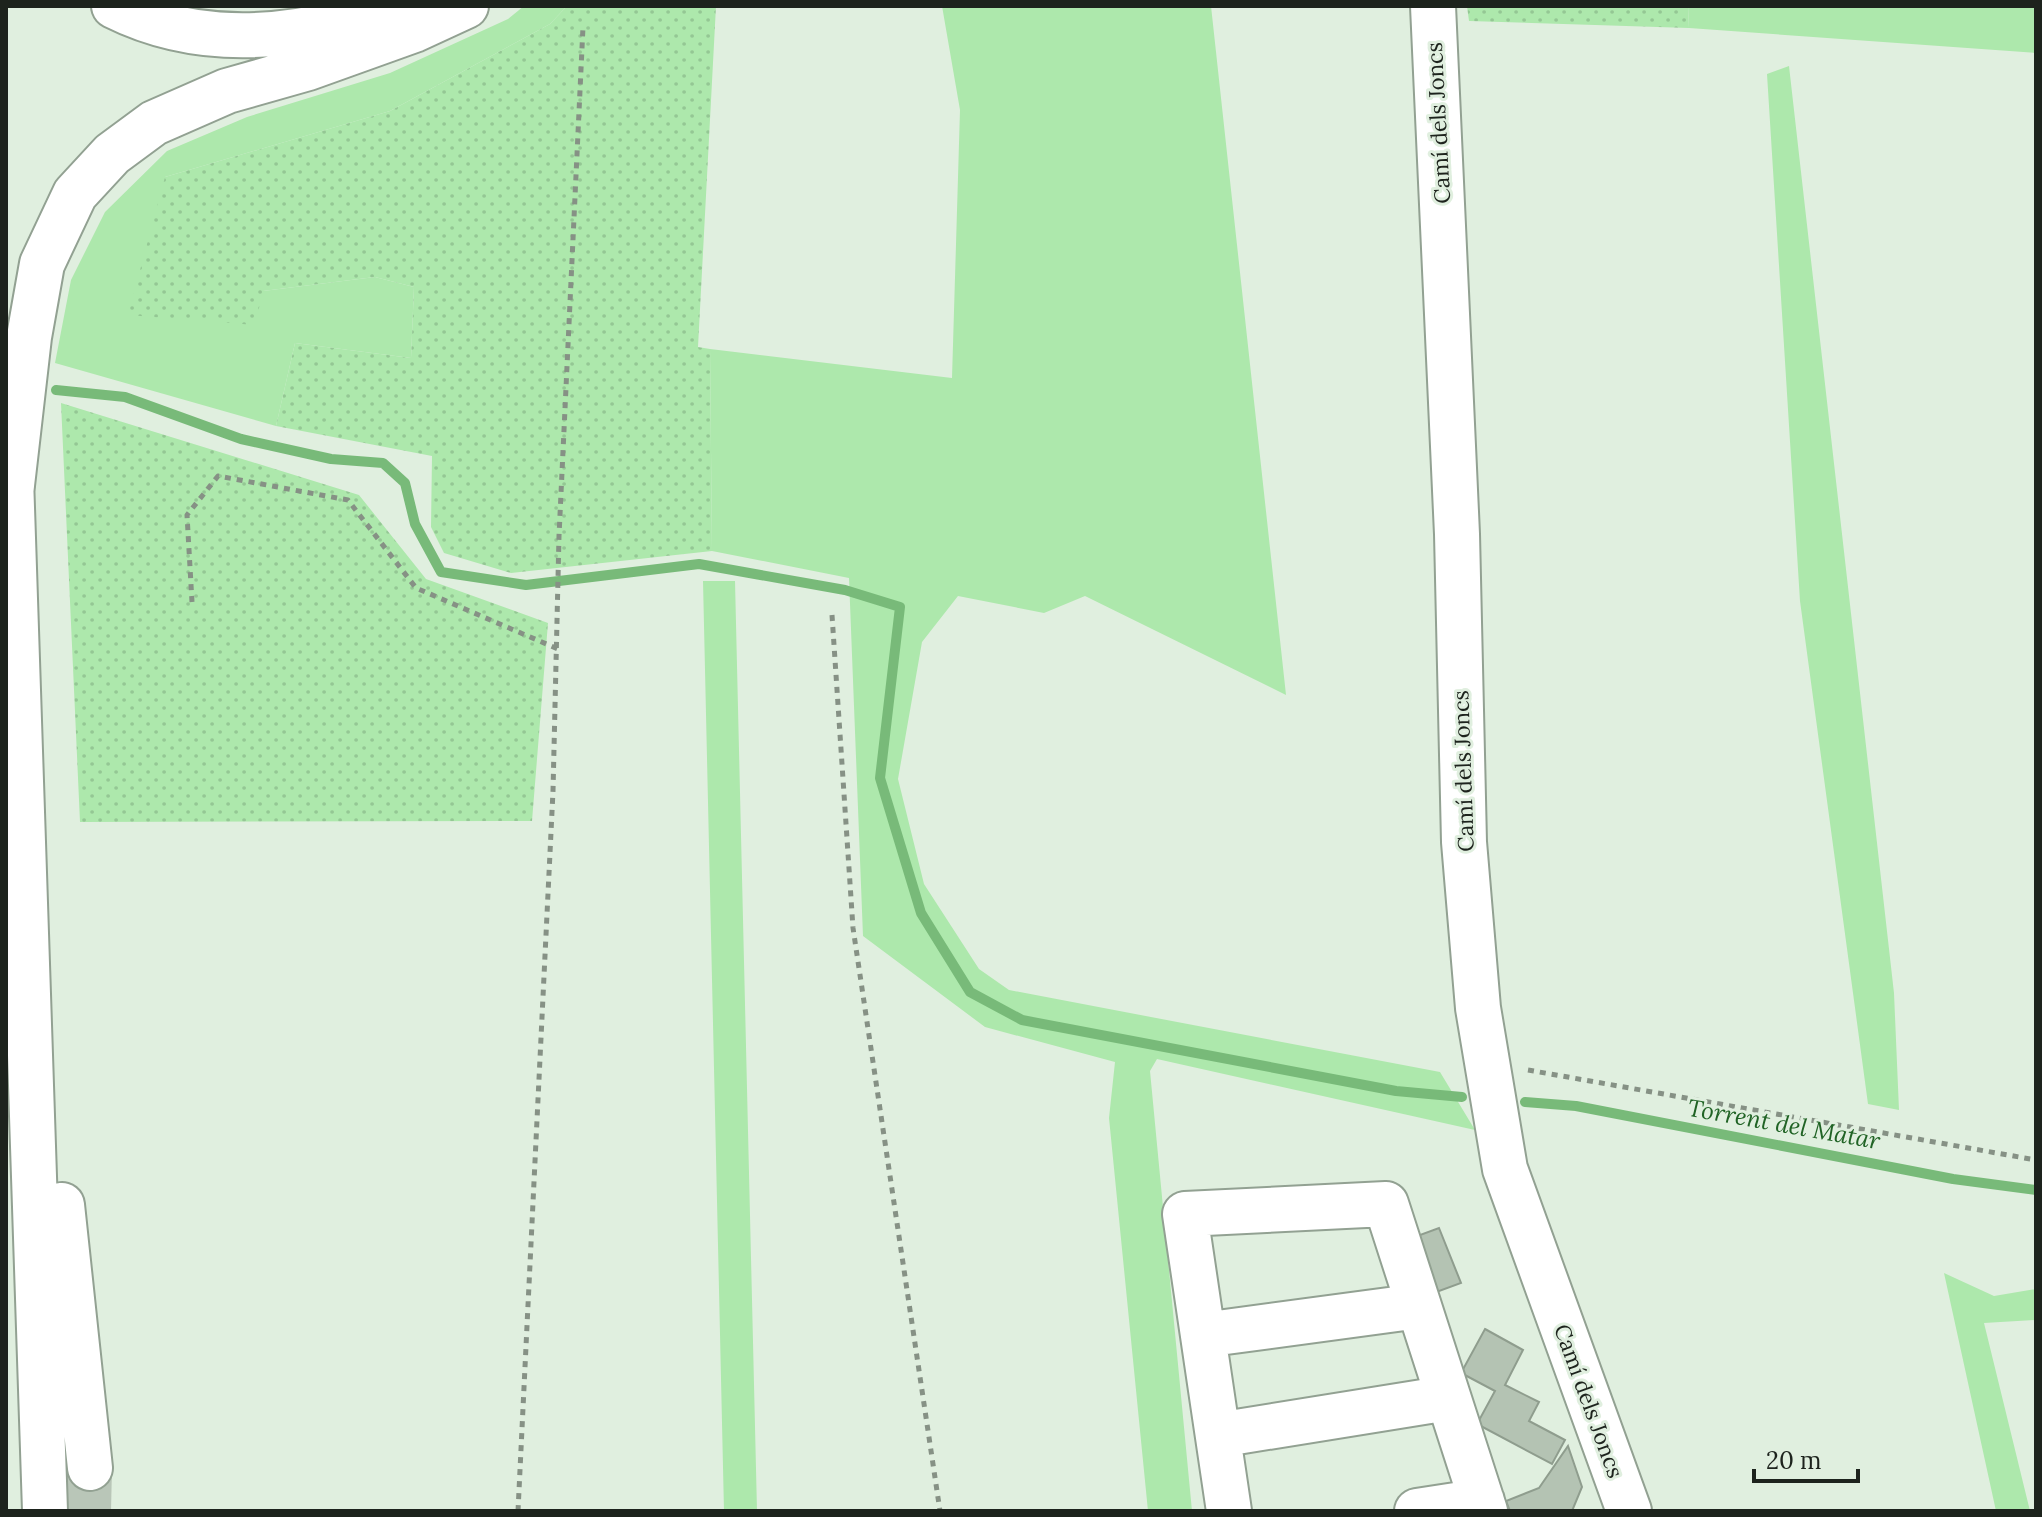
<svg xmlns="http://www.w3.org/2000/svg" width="2042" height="1517" font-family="Lora,serif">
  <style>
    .green { fill: #ade8ac }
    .garden { fill: url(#garden-dots) }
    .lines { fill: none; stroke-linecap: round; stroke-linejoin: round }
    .stream { stroke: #78ba79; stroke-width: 10 }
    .building { fill: #b4c3b3; stroke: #8f9d8e; stroke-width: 2 }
    .major-tunnel { stroke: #b9c6b8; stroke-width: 44; stroke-dasharray: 44 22; stroke-linecap: butt }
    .minor-casing { stroke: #92a192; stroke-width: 48 }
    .major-casing { stroke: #92a192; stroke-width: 48 }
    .highway-casing { stroke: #92a192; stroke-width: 48 }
    .path { stroke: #869185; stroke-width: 5; stroke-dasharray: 6 6; stroke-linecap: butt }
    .minor { stroke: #fff; stroke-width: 44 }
    .major { stroke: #fff; stroke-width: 44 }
    .highway { stroke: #fff; stroke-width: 44 }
    .labels { text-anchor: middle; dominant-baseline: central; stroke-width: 6; stroke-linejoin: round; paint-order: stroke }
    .street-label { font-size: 22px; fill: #1d231d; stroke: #e0efdf }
    .water-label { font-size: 24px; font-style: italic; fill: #206325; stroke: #e0efdf }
  </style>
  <defs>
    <pattern id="garden-dots" width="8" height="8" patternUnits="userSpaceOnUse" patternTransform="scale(2)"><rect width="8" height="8" fill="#ade8ac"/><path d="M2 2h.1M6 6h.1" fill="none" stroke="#94c794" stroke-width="1.8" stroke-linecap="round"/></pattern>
  </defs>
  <rect width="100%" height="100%" fill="#e0efdf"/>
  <path class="green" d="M 524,6 L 567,6 L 550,24 L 390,111 L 165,177 L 263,291 L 375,277 L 414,287 L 411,358 L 295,343 L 276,426 L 55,363 L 71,280 L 105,212 L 167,151 L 247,117 L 390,73 L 508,19 Z
    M 942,6 L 1211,6 L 1286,695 L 1085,596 L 1044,613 L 958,596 L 922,642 L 898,779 L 924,884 L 979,969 L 1009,990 L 1440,1072 L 1475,1130 L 1157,1059 L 1150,1071 L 1192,1511 L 1148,1511 L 1109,1118 L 1115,1062 L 985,1027 L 863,936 L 849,578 L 712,551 L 710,349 L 952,378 L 960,110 Z
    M 1688,6 L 2036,6 L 2036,53 L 1689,28 Z
    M 1789,66 L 1894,993 L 1899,1110 L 1868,1104 L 1800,601 L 1767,74 Z
    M 703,581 L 735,581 L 757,1511 L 724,1511 Z
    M 1944,1273 L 1994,1296 L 2036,1289 L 2036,1320 L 1984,1323 L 2030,1511 L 1996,1511 Z"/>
  <path class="garden" d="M 567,6 L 716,6 L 698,347 L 710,349 L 712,551 L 511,573 L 444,553 L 431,527 L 432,456 L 276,426 L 295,343 L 411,358 L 414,287 L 375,277 L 263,291 L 255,325 L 128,315 L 165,177 L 390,111 L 550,24 Z
    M 1467,6 L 1688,6 L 1689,28 L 1469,21 Z
    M 61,403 L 359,495 L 426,579 L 548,623 L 532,821 L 80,822 Z"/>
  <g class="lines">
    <path class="stream" d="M 56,390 L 125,397 L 241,439 L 331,459 L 383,463 L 405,483 L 415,524 L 441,572 L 526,585 L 699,564 L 845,590 L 900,607 L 880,778 L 921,913 L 970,992 L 1022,1020 L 1396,1091 L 1462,1097
      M 1525,1102 L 1576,1106 L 1953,1179 L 2036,1190"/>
  </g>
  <path class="building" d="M 1439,1228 L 1461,1283 L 1431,1294 L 1409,1239 Z
    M 1485,1329 L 1523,1350 L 1505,1385 L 1539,1402 L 1529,1421 L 1565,1440 L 1552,1464 L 1477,1424 L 1495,1391 L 1461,1373 Z
    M 1568,1446 L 1582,1487 L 1572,1511 L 1510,1511 L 1506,1501 L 1539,1488 Z"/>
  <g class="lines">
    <path class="major-tunnel" d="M 89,1511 L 90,1468"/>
    <g class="minor-casing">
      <path id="minor" d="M 1433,6 L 1457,534 L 1464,842 L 1478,1008 L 1505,1169 L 1629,1511
        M 1203,1335 L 1419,1306
        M 1218,1435 L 1448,1398
        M 1229,1511 L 1185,1214 L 1386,1204 L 1485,1511
        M 1417,1511 L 1482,1501"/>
    </g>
    <g class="major-casing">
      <path id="major" d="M 10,447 L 45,1511
        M 62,1205 L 90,1468"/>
    </g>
    <g class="highway-casing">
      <path id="highway" d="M 114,6 C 204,51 302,39 394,6
        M 12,485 L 29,337 L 42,264 L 75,194 L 112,154 L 154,123 L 227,91 L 308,68 L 414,30 L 466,6"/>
    </g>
    <path class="path" d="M 192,602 L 187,515 L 218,476 L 348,500 L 416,588 L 558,649
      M 832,615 L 853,928 L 940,1511
      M 1528,1070 L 2036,1160
      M 518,1511 L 553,791 L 559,536 L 583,27"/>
    <use href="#minor" class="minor"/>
    <use href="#major" class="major"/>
    <use href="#highway" class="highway"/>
  </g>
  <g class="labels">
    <g class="street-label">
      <text transform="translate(1438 123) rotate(-93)">Camí dels Joncs</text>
      <text transform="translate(1463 771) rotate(-92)">Camí dels Joncs</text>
      <text transform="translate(1589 1401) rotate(70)">Camí dels Joncs</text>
    </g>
    <g class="water-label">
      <text transform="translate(1784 1124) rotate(10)">Torrent del Matar</text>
    </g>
  </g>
  <rect width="2042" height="1517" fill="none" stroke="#1d231d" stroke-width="16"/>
  <path d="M1754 1469v12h104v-12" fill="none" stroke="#1d231d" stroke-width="4"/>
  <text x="1766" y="1469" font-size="24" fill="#1d231d" stroke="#e0efdf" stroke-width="6" paint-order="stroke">20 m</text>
</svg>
